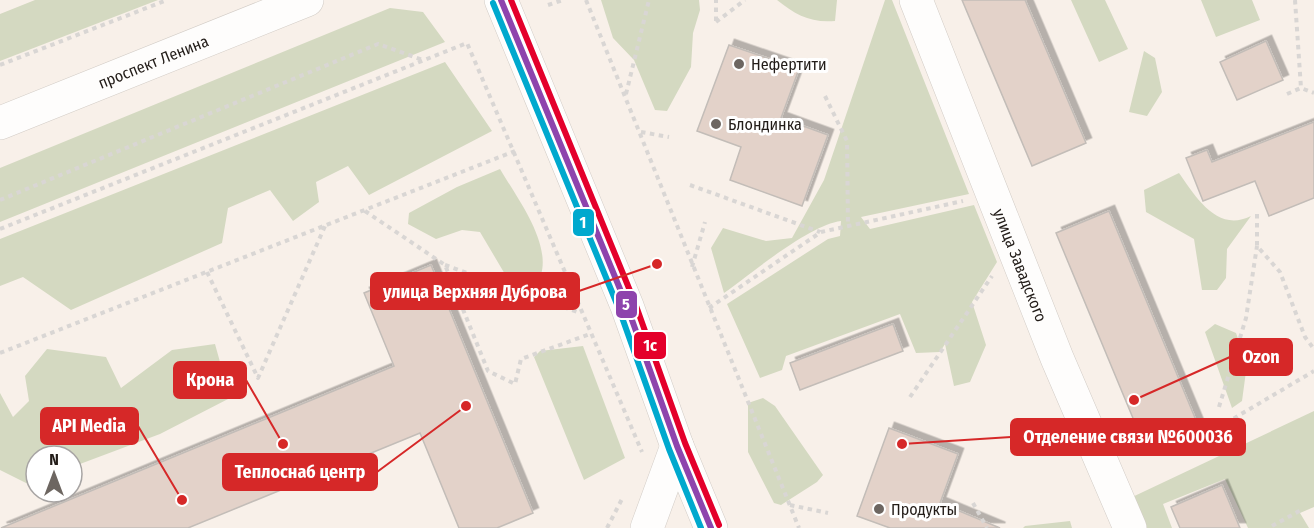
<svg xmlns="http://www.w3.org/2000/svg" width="1314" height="528" font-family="'Fira Sans Condensed',sans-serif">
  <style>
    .green { fill: #d4d9c1 }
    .building { fill: #e3d2c9; stroke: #c3bdb8; stroke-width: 1.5; filter: url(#shadow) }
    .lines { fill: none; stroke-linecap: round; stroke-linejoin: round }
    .minor-casing { stroke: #d2ccc6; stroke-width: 34 }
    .major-casing { stroke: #d2ccc6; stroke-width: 34 }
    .path { stroke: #d9d6d4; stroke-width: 4; stroke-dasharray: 4.5 4.5; stroke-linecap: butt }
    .minor { stroke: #fefdfc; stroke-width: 33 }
    .major { stroke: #fefdfc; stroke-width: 33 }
    .bus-1-casing { stroke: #fff; stroke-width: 10 }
    .bus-2-casing { stroke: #fff; stroke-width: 10 }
    .bus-3-casing { stroke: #fff; stroke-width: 10 }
    .bus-1 { stroke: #8e44ad; stroke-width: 6 }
    .bus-2 { stroke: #00a9ce; stroke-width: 6 }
    .bus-3 { stroke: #e4002b; stroke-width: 6 }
    .poi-dot { fill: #6d6661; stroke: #fff; stroke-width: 2 }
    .labels { text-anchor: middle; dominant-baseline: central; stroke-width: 6; stroke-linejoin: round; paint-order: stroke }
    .street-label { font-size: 16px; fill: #221c18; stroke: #fff }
    .poi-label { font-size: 16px; fill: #221c18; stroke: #fff; text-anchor: start }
    .leader { fill: none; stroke: #d62828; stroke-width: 2 }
    .callout-dot { fill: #d62828; stroke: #fff; stroke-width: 2 }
    .callout { fill: #d62828; stroke: #d62828; stroke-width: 2 }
    .callout-label { font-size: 18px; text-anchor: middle; font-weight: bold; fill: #fff }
    .line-badge { stroke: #fff; stroke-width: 2 }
    .badge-label { font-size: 16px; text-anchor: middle; font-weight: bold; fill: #fff }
  </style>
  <defs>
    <filter id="shadow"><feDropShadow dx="5.5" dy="-5.5" stdDeviation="0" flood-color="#0004"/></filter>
  </defs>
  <rect width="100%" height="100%" fill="#f8f0e9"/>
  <path class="green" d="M 35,0 L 158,0 L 0,61 L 0,14 Z
    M 601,0 L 699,0 L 700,10 L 693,33 L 691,67 L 667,111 L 655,110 L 634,60 L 613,38 Z
    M 777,0 L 837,0 L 835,21 C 810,23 796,15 777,0 Z
    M 885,0 L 892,0 L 969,194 L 861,217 L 870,229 L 974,205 L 997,262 L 972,302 L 986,345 L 970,382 L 954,386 L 945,344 L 940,352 L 916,353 L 900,314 L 786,356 L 782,370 L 760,378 L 727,304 L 828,239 L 840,236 L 841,221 C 809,225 752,273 724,293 L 711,248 L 723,228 L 766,241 L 792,238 L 824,180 Z
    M 1071,0 L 1105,0 L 1128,49 L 1099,62 Z
    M 1201,0 L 1252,0 L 1260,20 L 1216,37 Z
    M 390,8 L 423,12 L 445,42 L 0,222 L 0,168 Z
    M 1144,51 L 1155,58 L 1162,92 L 1147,116 L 1129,112 Z
    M 445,62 L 492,131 L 369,195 L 348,166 L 316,182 L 319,202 L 293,221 L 270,190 L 228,208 L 222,243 L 71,310 L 23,277 L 0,286 L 0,239 Z
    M 500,169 C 518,200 560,253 535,287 L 509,281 L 480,232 L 462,230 L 436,239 L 408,224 L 409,213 L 457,187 Z
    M 1179,173 C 1196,197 1217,233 1251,216 L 1227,249 L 1226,278 L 1217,290 L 1202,290 L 1194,239 L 1146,212 L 1144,190 Z
    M 1215,324 L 1236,333 L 1247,364 L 1242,401 L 1232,408 L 1205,332 Z
    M 215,344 L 230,398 L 160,434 L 72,467 L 72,456 L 36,456 L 36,481 L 28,484 L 0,470 L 0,393 L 13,417 L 29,401 L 25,376 L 47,349 L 106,357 L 121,388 L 172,350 Z
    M 583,346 L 625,458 L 584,480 L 534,357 L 540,351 Z
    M 763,398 L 775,406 L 823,475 L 817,482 L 781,505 L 774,503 L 748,452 L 748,403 Z
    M 1314,411 L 1314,507 L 1300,513 L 1309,528 L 1248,528 L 1225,479 L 1163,504 L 1172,528 L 1138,528 L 1126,500 Z
    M 1070,521 L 1072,528 L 1023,528 L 1025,526 Z"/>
  <path class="building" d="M 962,0 L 1025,0 L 1086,143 L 1032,166 Z
    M 1266,41 L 1283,80 L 1237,100 L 1220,62 Z
    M 729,45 L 799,69 L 781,118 L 828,135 L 802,206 L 730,180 L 741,147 L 697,131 Z
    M 1314,122 L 1314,198 L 1269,216 L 1255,181 L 1203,201 L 1186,158 L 1207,150 L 1212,162 Z
    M 1109,211 L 1198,425 L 1145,447 L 1056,233 Z
    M 431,265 L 533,513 L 497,528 L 459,528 L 420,433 L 188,528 L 1,528 L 394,366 L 364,293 Z
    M 893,324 L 903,351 L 800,390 L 790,363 Z
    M 889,428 L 958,454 L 940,503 L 1000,528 L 890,528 L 857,516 Z
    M 1222,485 L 1240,528 L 1180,528 L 1171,507 Z"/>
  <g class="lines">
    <g class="minor-casing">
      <g id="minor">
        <path id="s1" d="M 916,0 L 1057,358 L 1130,528"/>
        <path d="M 647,528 L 677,446"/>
      </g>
    </g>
    <g class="major-casing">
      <g id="major">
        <path d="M 501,0 L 627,306 L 677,446 L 711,528"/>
        <path id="s2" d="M 0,123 L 307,0"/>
      </g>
    </g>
    <path class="path" d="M 586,0 L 799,528
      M 1295,0 L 1301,88
      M 548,5 L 563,0
      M 716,21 L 716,0
      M 716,22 L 745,0
      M 0,65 L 167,0
      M 626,94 L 649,0
      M 1287,94 L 1301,88 L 1314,93
      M 825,96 L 847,141 L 848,226
      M 641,132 L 669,137
      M 690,185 L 820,232
      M 0,200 L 378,44 L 423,60
      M 365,211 L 445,265 L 488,371 L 515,384 L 521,359 L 590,334
      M 1257,214 L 1257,246 L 1280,272 L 1305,337 L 1314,349
      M 0,229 L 467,43 L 642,452
      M 445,265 L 580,313
      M 692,267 L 705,222
      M 207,272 L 258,378 L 325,226
      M 709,308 L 821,232 L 963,201
      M 0,353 L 515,151
      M 910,397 L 992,276
      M 1219,407 L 1246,318 L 1257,246
      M 1226,423 L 1314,371
      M 973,503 L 987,528
      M 790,505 L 828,513
      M 1272,526 L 1303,509
      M 607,528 L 622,499"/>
    <use href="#minor" class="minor"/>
    <use href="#major" class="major"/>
    <g class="bus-1-casing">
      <path id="bus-1" d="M 501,0 L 627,306 L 677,446 L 711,528"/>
    </g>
    <g class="bus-2-casing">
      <path id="bus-2" d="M 493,3 L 619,309 L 669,449 L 701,528"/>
    </g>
    <g class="bus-3-casing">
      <path id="bus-3" d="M 511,0 L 635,303 L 685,443 L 719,525"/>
    </g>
    <use href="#bus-1" class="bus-1"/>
    <use href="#bus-2" class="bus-2"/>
    <use href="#bus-3" class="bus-3"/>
  </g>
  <g class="poi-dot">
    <circle cx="739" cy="64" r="6"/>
    <circle cx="716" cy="124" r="6"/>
    <circle cx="879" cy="509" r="6"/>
  </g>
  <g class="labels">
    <g class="street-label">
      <text stroke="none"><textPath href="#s2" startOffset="165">проспект Ленина</textPath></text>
      <text stroke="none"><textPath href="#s1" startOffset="285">улица Завадского</textPath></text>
    </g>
    <g class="poi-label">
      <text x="751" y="64">Нефертити</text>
      <text x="728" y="124">Блондинка</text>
      <text x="891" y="509">Продукты</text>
    </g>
  </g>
  <path class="leader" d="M657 264L579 291M1134 400L1230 357M283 444L246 380M182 500L138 426M902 444L1011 437M466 406L377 472"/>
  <g class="callout-dot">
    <circle cx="657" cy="264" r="6"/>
    <circle cx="1134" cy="400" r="6"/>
    <circle cx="283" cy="444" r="6"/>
    <circle cx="182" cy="500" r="6"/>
    <circle cx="902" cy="444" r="6"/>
    <circle cx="466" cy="406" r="6"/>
  </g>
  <g class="callout">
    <rect x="371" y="273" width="208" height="36" rx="6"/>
    <rect x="1230" y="339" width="62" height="36" rx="6"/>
    <rect x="174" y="362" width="72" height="36" rx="6"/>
    <rect x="41" y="408" width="97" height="36" rx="6"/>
    <rect x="1011" y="419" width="234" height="36" rx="6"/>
    <rect x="223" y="454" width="154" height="36" rx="6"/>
  </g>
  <g class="callout-label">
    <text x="475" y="298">улица Верхняя Дуброва</text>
    <text x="1261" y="363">Ozon</text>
    <text x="210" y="386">Крона</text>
    <text x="89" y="432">API Media</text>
    <text x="1128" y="443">Отделение связи №600036</text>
    <text x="300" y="478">Теплоснаб центр</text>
  </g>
  <g class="line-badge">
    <rect x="572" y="208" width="23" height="29" rx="6" fill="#00a9ce"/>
    <rect x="615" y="290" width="23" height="29" rx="6" fill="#8e44ad"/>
    <rect x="633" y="331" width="34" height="29" rx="6" fill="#e4002b"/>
  </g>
  <g class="badge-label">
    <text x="583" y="228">1</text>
    <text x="626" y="310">5</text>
    <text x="650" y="351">1с</text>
  </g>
  <g transform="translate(54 474)"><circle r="28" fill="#ffffff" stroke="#a7a4a3" stroke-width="1.5"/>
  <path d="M0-4.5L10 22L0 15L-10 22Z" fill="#6d6661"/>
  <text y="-9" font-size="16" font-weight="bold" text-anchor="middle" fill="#221c18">N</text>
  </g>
</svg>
